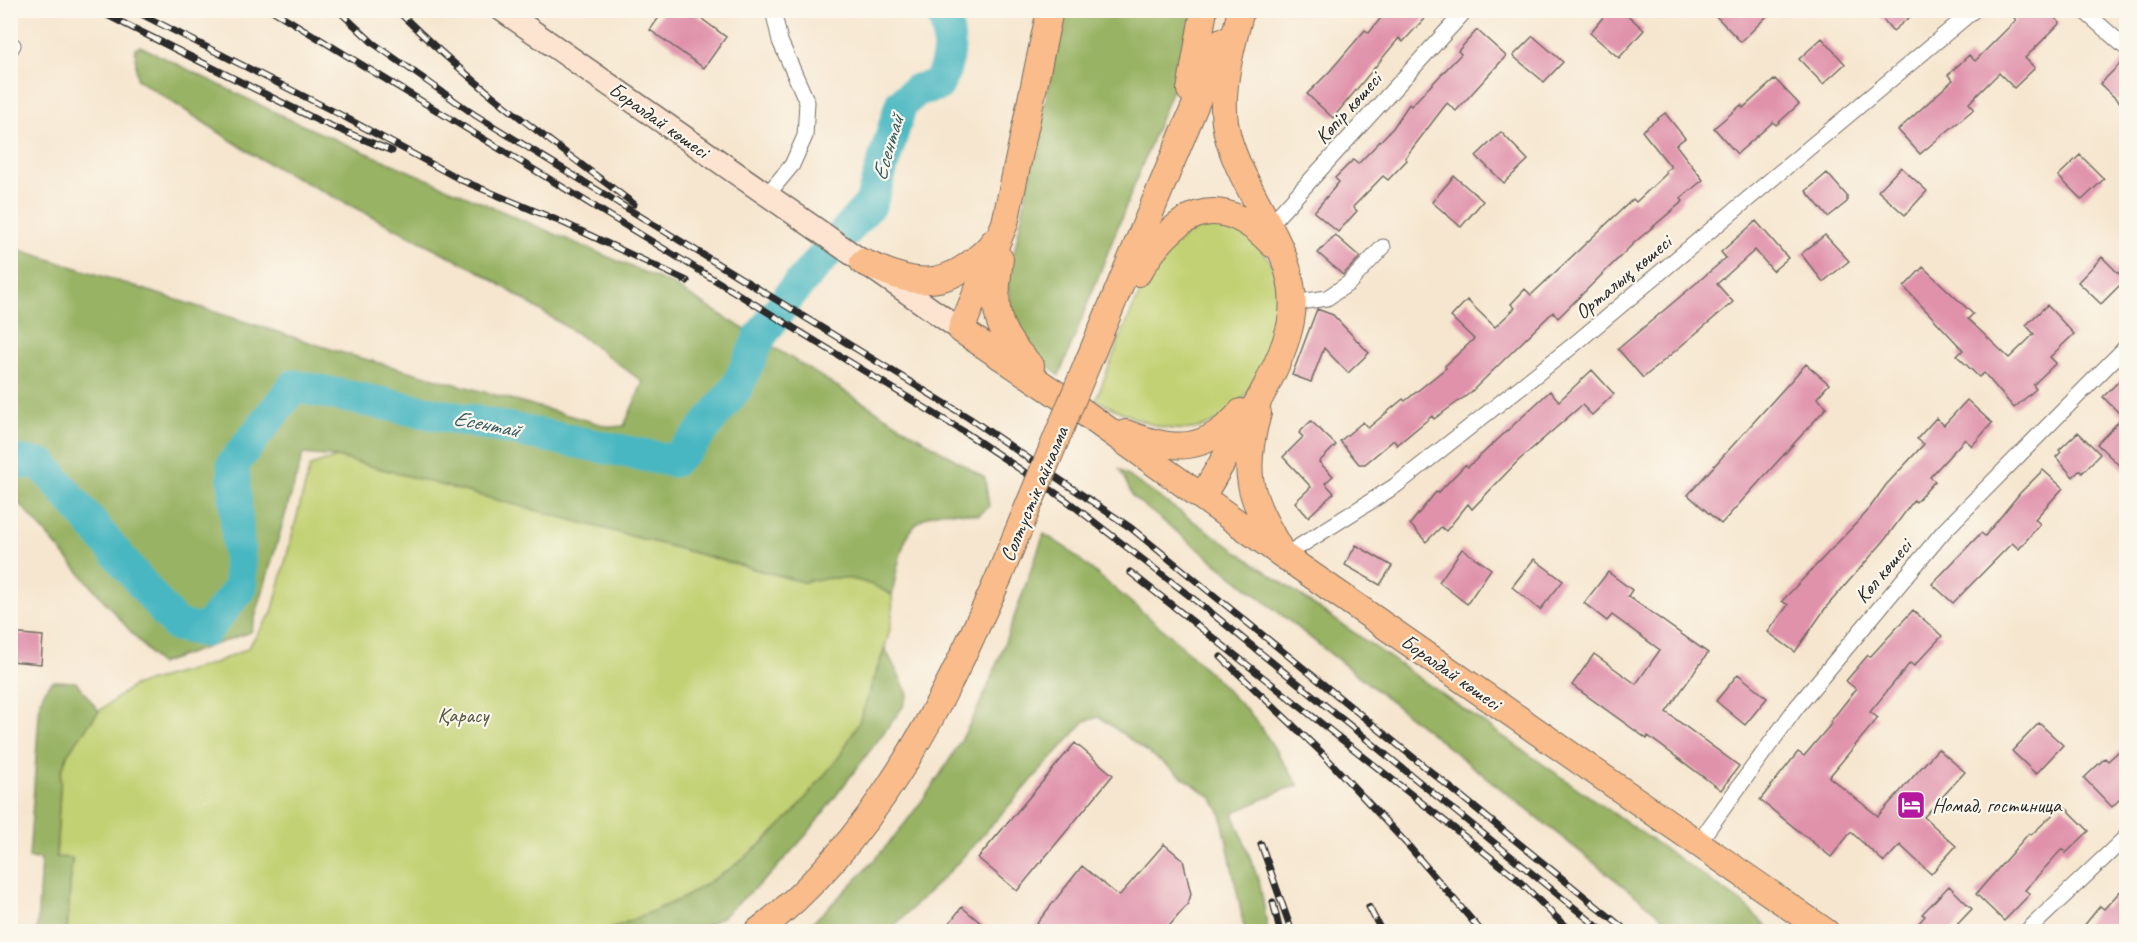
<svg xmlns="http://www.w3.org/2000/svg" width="2137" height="942" font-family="Caveat,sans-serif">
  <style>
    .green { fill: #c2d173; stroke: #767e4f; stroke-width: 1.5 }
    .forest { fill: #99b365; stroke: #626f48; stroke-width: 1.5 }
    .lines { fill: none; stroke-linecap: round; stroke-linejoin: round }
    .river { stroke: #48b7c1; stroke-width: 33 }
    .building { fill: #e092ab }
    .street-casing { stroke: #726c64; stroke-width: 17 }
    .secondary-casing { stroke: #726c64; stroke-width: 25 }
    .primary-casing { stroke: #726c64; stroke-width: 28 }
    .street { stroke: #fff; stroke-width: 15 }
    .secondary { stroke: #fde4d0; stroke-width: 22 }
    .primary { stroke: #f9bc8a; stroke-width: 26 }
    .rail-casing { stroke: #2b2b2b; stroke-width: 7 }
    .rail { stroke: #fbf7ec; stroke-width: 4.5; stroke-dasharray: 14; stroke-linecap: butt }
    .primary-bridge-casing { stroke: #726c64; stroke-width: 28; stroke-linecap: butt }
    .primary-bridge { stroke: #f9bc8a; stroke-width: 26 }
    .labels { text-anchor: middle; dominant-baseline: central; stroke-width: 4.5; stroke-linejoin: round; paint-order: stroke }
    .street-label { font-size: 21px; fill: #2b2b2b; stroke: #fbf7ec }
    .park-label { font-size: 21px; fill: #51543d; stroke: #fbf7ec }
    .poi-label { font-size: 21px; fill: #2b2b2b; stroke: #fbf7ec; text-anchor: start }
    .water-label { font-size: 22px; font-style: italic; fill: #355c60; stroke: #fbf7ec }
  </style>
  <rect width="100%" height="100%" fill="#fbf7ec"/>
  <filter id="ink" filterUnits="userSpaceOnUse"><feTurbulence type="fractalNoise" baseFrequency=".0167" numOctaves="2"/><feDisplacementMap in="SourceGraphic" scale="12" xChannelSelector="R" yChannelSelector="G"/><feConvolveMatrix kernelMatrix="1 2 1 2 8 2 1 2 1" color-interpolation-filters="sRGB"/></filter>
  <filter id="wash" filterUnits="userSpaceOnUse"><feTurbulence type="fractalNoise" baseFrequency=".008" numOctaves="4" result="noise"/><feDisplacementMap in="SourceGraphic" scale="24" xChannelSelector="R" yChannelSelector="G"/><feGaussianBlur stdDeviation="1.35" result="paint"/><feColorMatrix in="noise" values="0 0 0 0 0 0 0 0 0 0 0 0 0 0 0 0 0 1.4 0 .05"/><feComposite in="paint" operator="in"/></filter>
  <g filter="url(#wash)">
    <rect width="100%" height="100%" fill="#f6e6cf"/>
    <path class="green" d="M 1213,223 C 1223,226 1235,227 1244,232 C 1249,234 1253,240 1257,244 C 1308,295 1259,422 1192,429 C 1158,433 1126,414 1096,400 C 1115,352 1144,265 1182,232 C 1189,227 1204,225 1213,223 Z
      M 337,457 L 803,582 C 839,575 860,576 892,595 C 895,628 884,648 874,678 C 869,692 866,708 860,721 C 830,787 746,867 681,899 C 657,911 631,921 606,931 L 67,931 L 72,859 L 56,858 L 61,773 L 67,753 L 99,711 L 133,686 L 212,664 L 247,649 L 272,613 L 310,466 Z"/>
    <path class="forest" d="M 1064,11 L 1195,11 L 1188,49 L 1059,376 L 1026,347 L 1010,322 L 1008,282 Z
      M 140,46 L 295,122 L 671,284 L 985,478 L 989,507 L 979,515 C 968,514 953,510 941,512 C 901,518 899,563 892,595 C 860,576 839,575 803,582 L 337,457 L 303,454 L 251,632 L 159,664 L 21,505 L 11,503 L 11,247 L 343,353 L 611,427 L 624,426 L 643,382 L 579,335 L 482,273 L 260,159 L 137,79 L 135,49 Z
      M 1120,470 L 1741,902 L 1772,931 L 1680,931 L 1133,497 Z
      M 1044,534 L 1066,548 L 1171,636 L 1217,680 L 1256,720 L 1299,786 L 1285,789 L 1233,813 L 1260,884 L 1268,931 L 1245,931 L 1221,814 L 1212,798 L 1099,717 L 1085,721 L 953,868 L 889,931 L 803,931 C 878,864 947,781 987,688 C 1008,638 1025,585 1044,534 Z
      M 885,648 L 908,694 L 903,707 L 807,834 L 770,875 L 721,918 L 696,931 L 606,931 L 683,898 L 730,869 L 764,842 L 794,812 L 839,757 L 859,722 Z
      M 53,681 L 76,682 L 99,711 L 68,753 L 61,773 L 56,857 L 72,858 L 67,931 L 37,931 L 41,859 L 29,858 L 40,701 L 46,688 Z"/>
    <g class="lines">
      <path class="river" d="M 10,460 L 43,465 L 176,625 L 205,631 L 241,587 L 233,464 L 294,386 L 673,461 L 695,440 L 737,387 L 760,337 L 791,293 L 871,203 L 901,104 L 917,90 L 938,85 C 951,60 953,37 941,10"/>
    </g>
    <g id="blocks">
      <path class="building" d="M 664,10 L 690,10 L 726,37 L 704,68 L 650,30 Z
        M 1387,10 L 1432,10 L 1403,42 L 1399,38 L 1333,118 L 1307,94 L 1330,71 L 1365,30 L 1369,33 Z
        M 1609,10 L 1622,10 L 1644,30 L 1619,58 L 1590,33 Z
        M 1710,10 L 1773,10 L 1741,42 Z
        M 1875,10 L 1918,10 L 1893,31 Z
        M 2007,10 L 2047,10 L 2060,23 L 2025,58 L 2035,68 L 2014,88 L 1999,73 L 1969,103 L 1974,109 L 1920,154 L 1898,130 L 1953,80 L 1948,75 L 1969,55 L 1975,61 L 2016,20 Z
        M 1477,30 L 1506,56 L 1456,111 L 1447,103 L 1405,158 L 1407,160 L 1388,180 L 1383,176 L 1353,207 L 1357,211 L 1338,232 L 1314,212 L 1339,182 L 1335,178 L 1353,160 L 1358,164 L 1393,128 L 1409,104 L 1411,106 L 1461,54 L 1458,51 Z
        M 1533,36 L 1563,62 L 1544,82 L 1513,56 Z
        M 1822,38 L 1845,64 L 1823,84 L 1799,59 Z
        M 2127,57 L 2127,109 L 2100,84 Z
        M 1775,79 L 1799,104 L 1776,125 L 1773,122 L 1737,154 L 1714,128 L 1741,105 L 1743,108 Z
        M 1665,113 L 1685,138 L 1676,145 L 1703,180 L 1681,198 L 1683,201 L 1634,243 L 1558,318 L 1553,312 L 1470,393 L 1434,419 L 1432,416 L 1397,445 L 1394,440 L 1365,464 L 1359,464 L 1340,441 L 1363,422 L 1368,428 L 1403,399 L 1405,401 L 1446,368 L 1445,366 L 1474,339 L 1451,317 L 1467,300 L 1495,327 L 1515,308 L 1511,304 L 1525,289 L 1531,295 L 1633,199 L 1636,202 L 1667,173 L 1665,171 L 1671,167 L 1642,131 Z
        M 1501,132 L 1528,160 L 1504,183 L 1476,156 Z
        M 2080,155 L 2104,179 L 2082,200 L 2058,176 Z
        M 1901,167 L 1927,191 L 1905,215 L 1878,191 Z
        M 1827,173 L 1847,196 L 1847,202 L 1828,217 L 1806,191 Z
        M 1454,176 L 1483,201 L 1461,227 L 1432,202 Z
        M 1756,221 L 1788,258 L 1773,271 L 1755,250 L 1717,284 L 1733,302 L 1643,378 L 1618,349 L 1726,258 L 1721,252 Z
        M 1335,235 L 1360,257 L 1343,275 L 1318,253 Z
        M 1825,235 L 1849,261 L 1823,282 L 1801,254 Z
        M 2102,257 L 2125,280 L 2101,304 L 2078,282 Z
        M 1923,267 L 1973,314 L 1968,319 L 2009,358 L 2034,334 L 2026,325 L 2047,305 L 2074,334 L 2050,357 L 2056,363 L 2033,385 L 2036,389 L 2014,408 L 1984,373 L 1979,377 L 1957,356 L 1963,350 L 1904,287 Z
        M 1317,309 L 1333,315 L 1369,353 L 1348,373 L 1324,348 L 1311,382 L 1292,375 Z
        M 1806,364 L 1829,384 L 1817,398 L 1827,407 L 1721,524 L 1688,495 Z
        M 1592,370 L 1614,394 L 1592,415 L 1582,405 L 1518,461 L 1472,509 L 1468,504 L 1446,531 L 1441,527 L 1426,542 L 1410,524 L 1436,492 L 1438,493 L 1465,465 L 1468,467 L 1550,391 L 1559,401 Z
        M 2127,373 L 2127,473 L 2097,444 L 2123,417 L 2103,397 Z
        M 1967,400 L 1992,423 L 1972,446 L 1965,439 L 1930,477 L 1935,481 L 1916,502 L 1914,500 L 1884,541 L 1827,606 L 1795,652 L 1768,632 L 1788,605 L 1782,601 L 1866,513 L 1886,485 L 1924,444 L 1917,439 L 1936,418 L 1944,425 Z
        M 1311,421 L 1336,445 L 1319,462 L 1333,476 L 1325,483 L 1334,493 L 1308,517 L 1295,502 L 1311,487 L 1283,457 L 1303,437 L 1299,433 Z
        M 2078,432 L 2100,454 L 2082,473 L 2080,470 L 2073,477 L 2056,457 L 2061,452 L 2059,450 Z
        M 2043,470 L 2063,488 L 2035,519 L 2040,524 L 2019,549 L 2012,543 L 1953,603 L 1932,584 L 1981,533 L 1985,536 L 2020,493 Z
        M 1356,545 L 1392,566 L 1380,585 L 1345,565 Z
        M 1462,549 L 1491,569 L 1467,604 L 1439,582 Z
        M 1534,559 L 1563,581 L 1540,610 L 1512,587 Z
        M 1608,572 L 1632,590 L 1628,596 L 1708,653 L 1666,712 L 1739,766 L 1721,790 L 1648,736 L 1647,739 L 1572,685 L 1594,654 L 1636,684 L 1660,650 L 1612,615 L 1607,621 L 1584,603 Z
        M 1913,610 L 1942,636 L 1914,666 L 1910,663 L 1870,712 L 1878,718 L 1829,777 L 1878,816 L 1938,749 L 1965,772 L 1924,817 L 1956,846 L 1931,874 L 1900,845 L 1884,862 L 1851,832 L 1831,857 L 1760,800 L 1798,752 L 1804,756 L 1832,723 L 1830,722 L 1856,689 L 1846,681 L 1868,655 L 1870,657 Z
        M 10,633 L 43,636 L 41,664 L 10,661 Z
        M 1738,674 L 1767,698 L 1745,725 L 1716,701 Z
        M 2039,723 L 2063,745 L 2036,774 L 2012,751 Z
        M 1075,743 L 1113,775 L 1017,891 L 978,858 Z
        M 2127,744 L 2127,792 L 2112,807 L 2084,778 L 2105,758 L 2108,761 Z
        M 2063,805 L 2089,831 L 2066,853 L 2062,849 L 2025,890 L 2030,894 L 2004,921 L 1976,894 L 2029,833 L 2031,835 Z
        M 1164,844 L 1183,860 L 1191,894 L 1188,904 L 1164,932 L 1030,932 L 1082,866 L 1119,896 Z
        M 2127,884 L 2127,932 L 2079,932 L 2100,906 L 2104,909 Z
        M 1949,886 L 1972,909 L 1950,932 L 1911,932 L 1925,916 L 1922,914 Z
        M 962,907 L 991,932 L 942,932 Z"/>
    </g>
  </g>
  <g filter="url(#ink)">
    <use href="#blocks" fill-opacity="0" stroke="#726c64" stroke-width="1.5"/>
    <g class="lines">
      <g class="street-casing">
        <path id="street" d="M 2083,10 L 2126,48
          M 10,50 L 13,45
          M 767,195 L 792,165 L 805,136 L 807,102 L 780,41 L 773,10
          M 1265,230 L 1466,10
          M 1293,303 L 1327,298 L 1349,283 L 1383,247
          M 1284,556 L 1395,486 L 1571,347 L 1974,10
          M 1698,843 L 1796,708 L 1944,531 L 2126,347
          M 2026,932 L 2126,837"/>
      </g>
      <g class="secondary-casing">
        <path id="secondary" d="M 502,10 L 961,330"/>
      </g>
      <g class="primary-casing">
        <path id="primary" d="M 1050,10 L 1005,223 L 961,330 L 1079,409 L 1284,556 L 1826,932
          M 1190,90 L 1204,10
          M 1000,259 C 993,311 993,328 1031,366
          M 863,262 C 900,278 931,292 967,266 C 977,259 987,251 994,241
          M 1138,273 C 1174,215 1215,185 1272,244
          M 1088,362 L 1222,41
          M 1258,413 C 1241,474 1249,495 1279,548
          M 1126,433 C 1174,452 1206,453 1241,412
          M 1202,497 C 1228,450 1287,365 1292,314 C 1300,247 1235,188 1225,123 C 1220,86 1232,46 1241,10
          M 757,932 C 874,843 941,707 999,577"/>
      </g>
      <use href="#street" class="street"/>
      <use href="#secondary" class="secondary"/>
      <use href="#primary" class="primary"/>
      <g class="rail-casing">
        <path id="rail" d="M 97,10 L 319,121 L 392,151
          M 133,10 L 339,114 L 461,180 L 566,224 L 687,281
          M 272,10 L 966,433 L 1066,500 L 1209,611 L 1604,932
          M 338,10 L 373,43 L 475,115 L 969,418 L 1131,528 L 1628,932
          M 397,10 C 469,83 553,143 634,204
          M 1130,572 L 1513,875 L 1571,932
          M 1221,657 L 1320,751 L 1406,843 L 1482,932
          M 1261,844 L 1292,932
          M 1273,902 L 1280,932
          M 1369,907 L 1382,932"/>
      </g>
      <use href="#rail" class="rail"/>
      <g class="primary-bridge-casing">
        <path id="primary-bridge" d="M 999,577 L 1088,362"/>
      </g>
      <use href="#primary-bridge" class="primary-bridge"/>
    </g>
  </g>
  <defs>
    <g id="hotel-square" transform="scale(1.5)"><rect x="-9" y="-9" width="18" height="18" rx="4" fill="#b5179e" stroke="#fbf7ec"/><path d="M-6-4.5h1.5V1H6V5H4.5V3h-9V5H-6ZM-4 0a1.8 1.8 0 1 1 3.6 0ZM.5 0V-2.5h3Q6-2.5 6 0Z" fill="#fff"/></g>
  </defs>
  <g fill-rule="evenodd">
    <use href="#hotel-square" x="1911" y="805"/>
  </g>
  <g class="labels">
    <g class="street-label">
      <text transform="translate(1348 108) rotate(-48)">Көпір көшесі</text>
      <text transform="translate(659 120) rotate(35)">Боралдай көшесі</text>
      <text transform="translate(1623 277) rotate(-40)">Орталық көшесі</text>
      <text transform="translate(1034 494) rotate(-67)">Солтүстік айналма</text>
      <text transform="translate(1883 571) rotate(-50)">Көл көшесі</text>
      <text transform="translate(1451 672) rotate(35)">Боралдай көшесі</text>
    </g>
    <g class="park-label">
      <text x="463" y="715">Қарасу</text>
    </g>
    <g class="poi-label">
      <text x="1932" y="805">Номад, гостиница</text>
    </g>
    <g class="water-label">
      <text transform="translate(888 148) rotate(-74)">Есентай</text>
      <text transform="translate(486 424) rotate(11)">Есентай</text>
    </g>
  </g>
  <rect width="2137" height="942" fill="none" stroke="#fbf7ec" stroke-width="36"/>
</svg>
